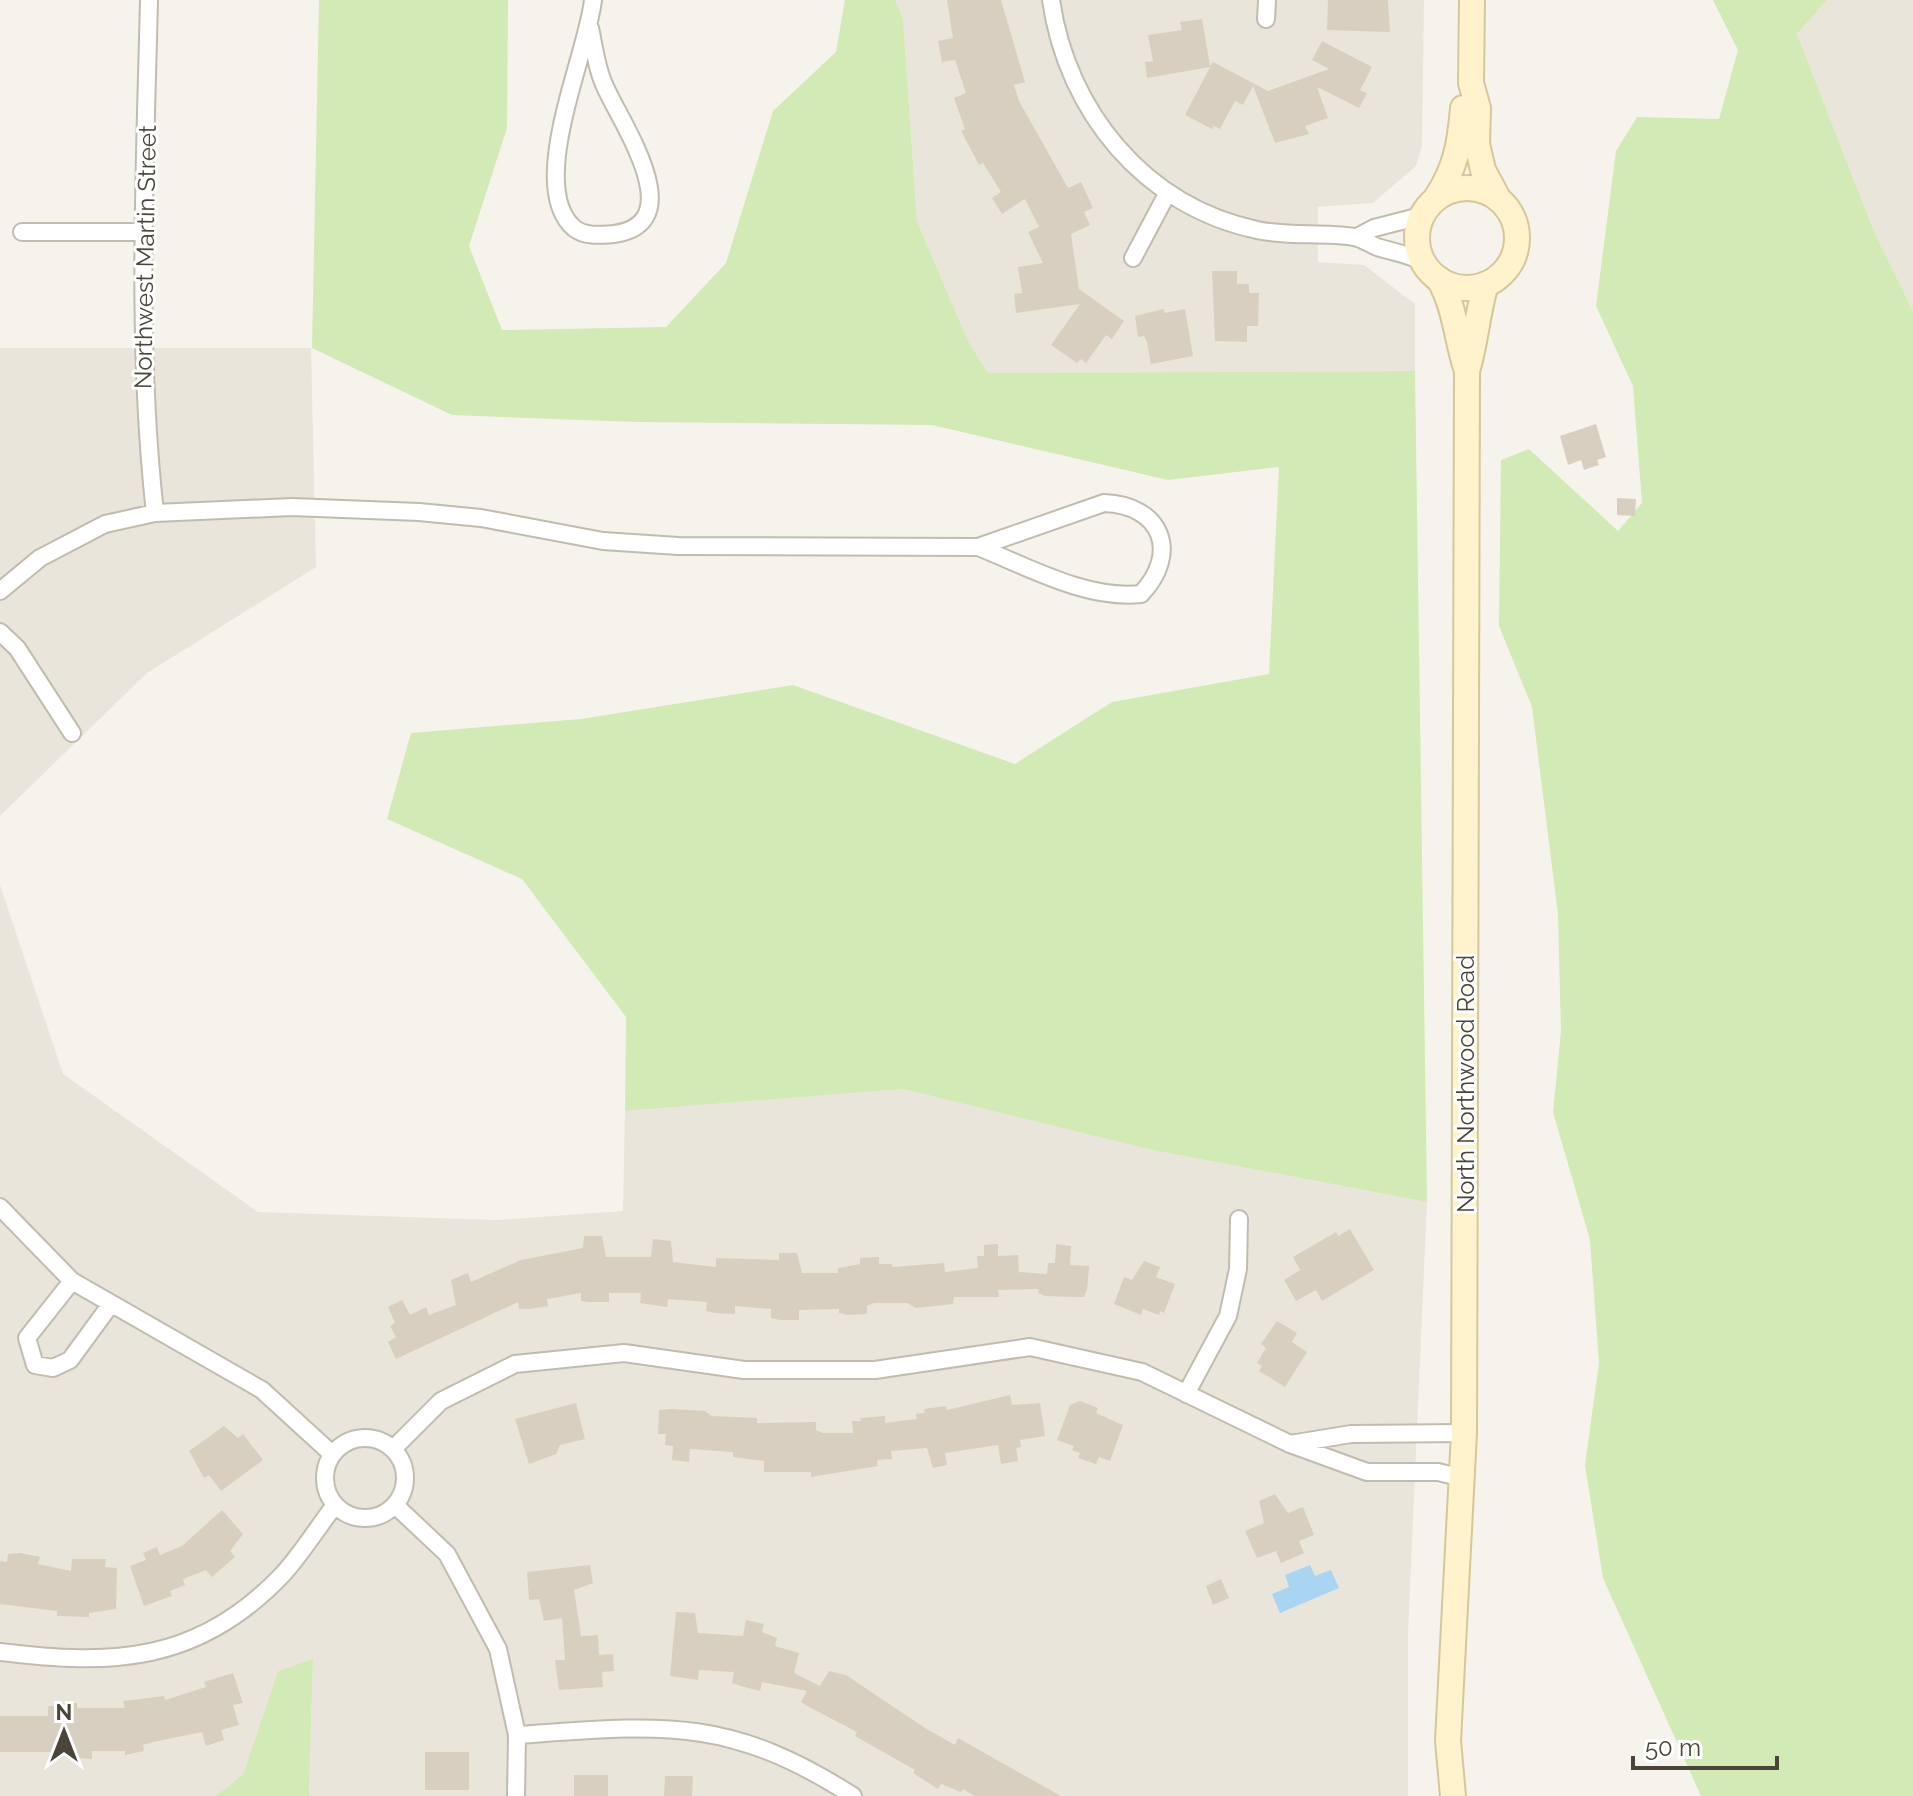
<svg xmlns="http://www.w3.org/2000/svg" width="1913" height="1796" font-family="Raleway,sans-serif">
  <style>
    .residential { fill: #eae5da }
    .green { fill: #d2eab5 }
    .water { fill: #a9d4f2 }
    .building { fill: #d8cfc1 }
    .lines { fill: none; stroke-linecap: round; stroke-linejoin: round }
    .street-casing { stroke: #c2bbae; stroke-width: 20 }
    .secondary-casing { stroke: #d6c79b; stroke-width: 28 }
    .street { stroke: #fff; stroke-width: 16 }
    .secondary { stroke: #fff3cd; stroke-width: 24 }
    .labels { text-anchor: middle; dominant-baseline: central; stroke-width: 6; stroke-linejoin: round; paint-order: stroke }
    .street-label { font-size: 24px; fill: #4b4439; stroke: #fff }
  </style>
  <rect width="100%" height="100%" fill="#f6f3ec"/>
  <path class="residential" d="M 895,0 L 1424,0 L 1422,146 L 1416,166 L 1373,203 L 1318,207 L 1318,262 L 1364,265 L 1415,304 L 1415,371 L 988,373 L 967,339 L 917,221 L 903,19 Z
    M 1827,0 L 1913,0 L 1913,311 L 1875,234 L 1797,34 Z
    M 0,348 L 311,348 L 316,567 L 147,673 L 0,816 Z
    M 0,885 L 63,1074 L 258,1212 L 496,1220 L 623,1211 L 625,1111 L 903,1089 L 1152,1150 L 1427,1202 L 1408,1633 L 1408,1796 L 309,1796 L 313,1660 L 278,1671 L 243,1774 L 216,1796 L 0,1796 Z"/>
  <path class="green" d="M 319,0 L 508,0 L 507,128 L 469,246 L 502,330 L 666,327 L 726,263 L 773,111 L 836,52 L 845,0 L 895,0 L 903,19 L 917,221 L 967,339 L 988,373 L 1415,371 L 1427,1202 L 1152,1150 L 903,1089 L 625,1111 L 626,1017 L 522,879 L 387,819 L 411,733 L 581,719 L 793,685 L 1015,764 L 1112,702 L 1269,674 L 1279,467 L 1168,480 L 932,425 L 636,422 L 452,415 L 312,348 Z
    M 1713,0 L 1827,0 L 1797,34 L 1875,234 L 1913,311 L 1913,1796 L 1701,1796 L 1603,1578 L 1585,1465 L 1599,1363 L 1590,1240 L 1553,1112 L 1561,1031 L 1558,914 L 1532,707 L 1499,626 L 1501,460 L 1529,449 L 1618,531 L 1642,503 L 1633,386 L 1596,306 L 1616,151 L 1637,117 L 1719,119 L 1738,50 Z
    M 313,1659 L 309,1796 L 216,1796 L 243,1774 L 278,1671 Z"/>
  <path class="water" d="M 1310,1565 L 1315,1576 L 1331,1570 L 1339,1588 L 1280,1613 L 1272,1594 L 1289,1587 L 1285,1575 Z"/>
  <path class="building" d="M 947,0 L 1001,0 L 1025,82 L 1014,85 L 1019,101 L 1068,188 L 1081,182 L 1093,208 L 1084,212 L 1090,225 L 1071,234 L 1079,289 L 1124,321 L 1112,339 L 1106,335 L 1086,363 L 1081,359 L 1077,363 L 1051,345 L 1080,304 L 1016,313 L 1014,294 L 1022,293 L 1018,267 L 1043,263 L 1028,232 L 1039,227 L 1025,199 L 1002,214 L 992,198 L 1001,192 L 983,163 L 979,165 L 961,131 L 965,129 L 954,98 L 966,93 L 955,60 L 942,62 L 938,41 L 953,38 Z
    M 1328,0 L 1388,0 L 1390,32 L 1327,30 Z
    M 1202,19 L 1210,66 L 1213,62 L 1268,91 L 1329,69 L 1312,60 L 1322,41 L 1372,67 L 1360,90 L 1367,93 L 1359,108 L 1317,87 L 1328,118 L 1305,126 L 1309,134 L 1275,143 L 1253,86 L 1243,105 L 1235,101 L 1220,129 L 1214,126 L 1212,129 L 1185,115 L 1210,67 L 1147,78 L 1145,62 L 1153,61 L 1148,35 L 1182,30 L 1180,22 Z
    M 1212,271 L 1237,271 L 1237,284 L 1249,284 L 1249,293 L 1259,293 L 1258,326 L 1247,326 L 1247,342 L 1215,341 Z
    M 1164,309 L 1164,313 L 1185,309 L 1193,356 L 1151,364 L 1147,342 L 1144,336 L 1138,337 L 1135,316 Z
    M 1596,424 L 1606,457 L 1597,460 L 1599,465 L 1584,470 L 1581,460 L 1568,465 L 1560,436 Z
    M 1617,498 L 1636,499 L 1635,516 L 1617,515 Z
    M 1350,1229 L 1374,1270 L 1322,1301 L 1316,1290 L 1296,1301 L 1284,1280 L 1300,1270 L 1293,1257 L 1336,1232 L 1338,1236 Z
    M 584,1236 L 602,1236 L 606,1257 L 651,1257 L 653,1239 L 671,1241 L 673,1262 L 716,1267 L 716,1258 L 779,1260 L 779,1253 L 797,1253 L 802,1273 L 838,1273 L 838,1268 L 860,1264 L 860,1258 L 879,1257 L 879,1264 L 892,1264 L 892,1267 L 944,1263 L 945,1272 L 978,1268 L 977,1256 L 984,1256 L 984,1245 L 998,1244 L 998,1256 L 1018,1255 L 1019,1272 L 1047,1274 L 1048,1263 L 1055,1263 L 1056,1244 L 1071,1246 L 1070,1265 L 1089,1266 L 1087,1290 L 1084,1297 L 1075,1297 L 1045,1296 L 1038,1293 L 1039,1289 L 998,1290 L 999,1297 L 954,1297 L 953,1304 L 916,1308 L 907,1303 L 874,1303 L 867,1306 L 867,1314 L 847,1315 L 839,1313 L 839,1309 L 799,1310 L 799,1320 L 780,1320 L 771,1318 L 771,1309 L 735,1306 L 735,1314 L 715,1313 L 706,1311 L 707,1302 L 668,1299 L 667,1307 L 640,1303 L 641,1293 L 609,1293 L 609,1302 L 589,1302 L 581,1301 L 581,1293 L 547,1299 L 548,1306 L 529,1309 L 519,1309 L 518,1302 L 396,1359 L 388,1342 L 396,1337 L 390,1326 L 395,1323 L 388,1307 L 402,1300 L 410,1315 L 426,1307 L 429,1315 L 456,1305 L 451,1280 L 468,1273 L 471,1282 L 521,1260 L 583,1248 Z
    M 1144,1261 L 1160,1267 L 1156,1277 L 1175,1284 L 1164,1313 L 1160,1311 L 1159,1315 L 1143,1309 L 1141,1315 L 1114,1304 L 1124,1277 L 1132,1280 Z
    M 1277,1321 L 1297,1333 L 1292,1342 L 1307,1352 L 1285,1387 L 1259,1371 L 1262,1366 L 1257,1363 L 1266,1348 L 1261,1344 Z
    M 1010,1395 L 1012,1405 L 1040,1403 L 1045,1436 L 1020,1440 L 1021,1447 L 1016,1448 L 1018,1461 L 1001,1464 L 998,1445 L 945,1453 L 947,1465 L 933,1468 L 927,1448 L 891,1451 L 892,1459 L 877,1460 L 878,1466 L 811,1477 L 811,1472 L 764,1472 L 764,1461 L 733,1457 L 733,1452 L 690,1449 L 689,1462 L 672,1460 L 673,1446 L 665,1445 L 666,1434 L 658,1434 L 659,1410 L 671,1409 L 705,1411 L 712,1416 L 757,1418 L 757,1423 L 816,1422 L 816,1430 L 823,1433 L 853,1433 L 852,1421 L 861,1421 L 860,1418 L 885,1416 L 885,1423 L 917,1419 L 916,1414 L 925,1413 L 924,1409 L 946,1406 L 947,1410 Z
    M 1080,1401 L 1098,1408 L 1096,1413 L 1123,1425 L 1110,1461 L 1099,1457 L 1096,1464 L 1078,1458 L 1080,1453 L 1072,1450 L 1074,1446 L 1057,1440 L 1070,1405 Z
    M 576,1403 L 585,1439 L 560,1445 L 556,1454 L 529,1464 L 515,1419 Z
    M 224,1426 L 238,1438 L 243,1434 L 263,1460 L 221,1491 L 209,1475 L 204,1478 L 189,1451 Z
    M 1275,1494 L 1288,1513 L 1303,1507 L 1314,1535 L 1299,1541 L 1304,1553 L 1281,1563 L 1276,1551 L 1257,1558 L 1245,1531 L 1264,1523 L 1259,1501 Z
    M 222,1510 L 243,1534 L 230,1551 L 235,1557 L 212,1577 L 206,1570 L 183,1579 L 185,1585 L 170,1591 L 172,1596 L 144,1606 L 130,1566 L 146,1560 L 143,1553 L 157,1547 L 160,1555 L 182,1546 Z
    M 20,1553 L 40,1557 L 38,1564 L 71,1571 L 72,1559 L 106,1559 L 105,1567 L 117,1568 L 116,1609 L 89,1613 L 89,1617 L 57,1616 L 57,1611 L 0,1604 L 0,1561 L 7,1562 L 8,1554 Z
    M 590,1565 L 593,1583 L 574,1590 L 581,1636 L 598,1635 L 599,1655 L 613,1654 L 614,1671 L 602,1672 L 603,1687 L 559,1690 L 555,1660 L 565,1660 L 562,1618 L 544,1621 L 539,1599 L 529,1600 L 527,1572 Z
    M 1221,1579 L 1229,1598 L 1213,1605 L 1206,1586 Z
    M 676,1612 L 695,1613 L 698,1633 L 743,1636 L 746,1620 L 764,1624 L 762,1632 L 777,1638 L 775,1646 L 799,1653 L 794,1673 L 820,1686 L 829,1671 L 846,1675 L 925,1728 L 955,1745 L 958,1738 L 1061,1796 L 975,1796 L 963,1789 L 961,1792 L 941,1784 L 938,1789 L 913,1773 L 915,1770 L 855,1736 L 857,1732 L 809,1707 L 801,1702 L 807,1691 L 762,1682 L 760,1691 L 741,1686 L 732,1683 L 734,1672 L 699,1670 L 698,1680 L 670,1676 Z
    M 233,1673 L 243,1703 L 233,1705 L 239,1725 L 221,1730 L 224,1740 L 206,1746 L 202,1732 L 153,1742 L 143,1745 L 144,1751 L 125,1755 L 125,1751 L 92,1751 L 92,1759 L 61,1757 L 61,1752 L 0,1752 L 0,1716 L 48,1716 L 48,1706 L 57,1706 L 57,1703 L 77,1703 L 77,1708 L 125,1708 L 123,1701 L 164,1696 L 165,1700 L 206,1687 L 204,1682 Z
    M 425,1752 L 469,1752 L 469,1790 L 425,1790 Z
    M 574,1775 L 608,1775 L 608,1796 L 574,1796 Z
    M 665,1776 L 693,1776 L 692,1796 L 664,1796 Z"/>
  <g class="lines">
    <g class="street-casing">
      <path id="street" d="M 149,0 C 145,171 136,342 155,513
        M 1051,0 C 1067,111 1144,206 1257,230 C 1289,237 1322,232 1354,237 C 1362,238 1369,244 1377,247 C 1393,252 1408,254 1423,262
        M 1266,19 L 1267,0
        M 590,28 C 594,46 596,65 603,82 C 617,118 694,223 614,234 C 601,235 585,237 574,228 C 526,186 587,56 593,0
        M 22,232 L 144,232
        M 1357,237 L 1374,228 L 1421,216
        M 1133,258 L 1167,194
        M 0,591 L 40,558 L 105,524 L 155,513 L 292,507 L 419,512 L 481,518 L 603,541 L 678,546 L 978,547 L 1104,503 C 1162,505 1180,553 1141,594 C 1086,600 1029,567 978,547
        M 0,632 L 17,648 L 72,733
        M 0,1207 L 72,1281 L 262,1390 L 332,1454
        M 72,1281 L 27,1338 L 35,1365 L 53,1368 L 70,1360 L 111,1304
        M 1186,1394 L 1228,1316 L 1238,1269 L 1239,1219
        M325 1478a40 40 0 1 1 80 0a40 40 0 1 1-80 0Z
        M 1290,1444 L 1351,1434 L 1464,1433
        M 393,1449 L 441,1401 L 515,1364 L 624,1353 L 744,1370 L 875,1370 L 1030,1347 L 1142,1372 L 1290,1444 L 1367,1472 L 1438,1472 L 1463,1478
        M 395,1505 L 447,1554 L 498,1649 L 517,1735 L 516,1796
        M 0,1652 C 113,1666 199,1663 283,1574 C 302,1553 318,1527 335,1505
        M 517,1735 C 659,1725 727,1715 853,1796"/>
    </g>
    <g class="secondary-casing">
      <path id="secondary" d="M 1472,0 L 1471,83 L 1478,108 L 1477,144 L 1483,170 L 1498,198
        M1417 238a50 50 0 1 1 100 0a50 50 0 1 1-100 0Z
        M 1436,198 C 1456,168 1460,143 1463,108
        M 1439,279 C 1456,309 1456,339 1467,371
        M 1453,1796 L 1448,1741 L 1464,1433 L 1467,371 C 1476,342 1477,313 1486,284"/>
    </g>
    <use href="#street" class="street"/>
    <use href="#secondary" class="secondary"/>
  </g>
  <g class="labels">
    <g class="street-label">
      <text transform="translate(145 257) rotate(-89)">Northwest Martin Street</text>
      <text transform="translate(1465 1084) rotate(-90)">North Northwood Road</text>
    </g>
  </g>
  <g transform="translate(64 1732)" stroke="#ffffff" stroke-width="6" paint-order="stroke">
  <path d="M0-6L14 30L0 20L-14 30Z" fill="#4b4439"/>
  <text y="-12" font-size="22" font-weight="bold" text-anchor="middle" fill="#4b4439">N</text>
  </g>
  <path d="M1633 1756v12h144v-12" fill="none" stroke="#4b4439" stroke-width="4"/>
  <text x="1645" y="1756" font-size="24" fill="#4b4439" stroke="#ffffff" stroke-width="6" paint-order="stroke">50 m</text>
</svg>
